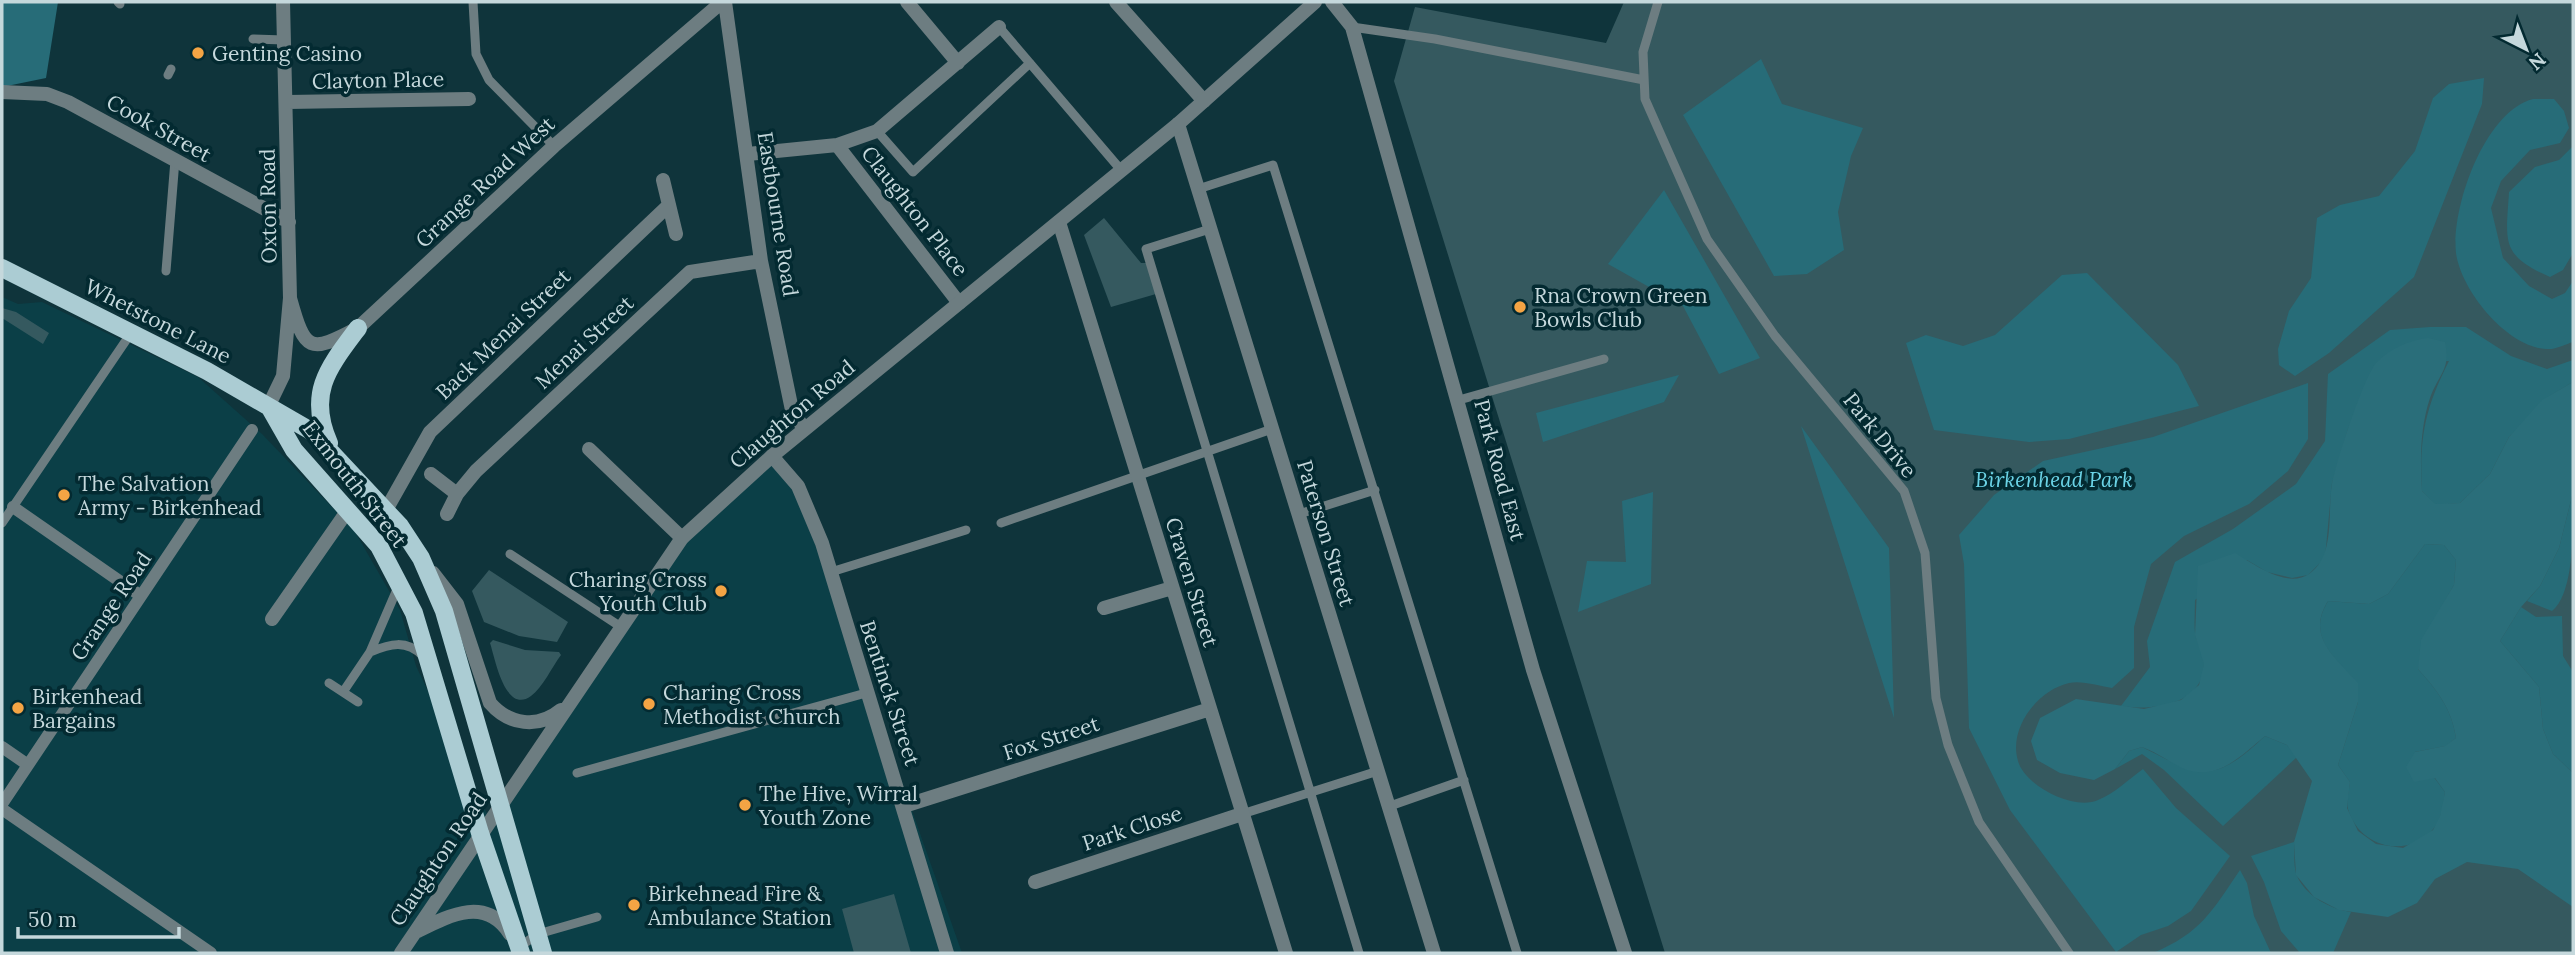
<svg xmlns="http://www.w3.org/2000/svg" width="2575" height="955" font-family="Lora,serif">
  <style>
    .built { fill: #0b3f47 }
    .green { fill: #35595f }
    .forest { fill: #276c78 }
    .water { fill: #2a6e7a; fill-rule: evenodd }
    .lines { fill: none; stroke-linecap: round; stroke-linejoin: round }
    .service { stroke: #6d7d81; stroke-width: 9 }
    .pedestrian { stroke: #6d7d81; stroke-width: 12 }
    .minor { stroke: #6d7d81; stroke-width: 14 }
    .tertiary { stroke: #6d7d81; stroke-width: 14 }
    .primary { stroke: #abccd3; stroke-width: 18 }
    .poi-dot { fill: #f4a444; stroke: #032a31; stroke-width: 2.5 }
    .labels { text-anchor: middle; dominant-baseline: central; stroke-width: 7; stroke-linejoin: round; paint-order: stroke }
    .poi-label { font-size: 21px; fill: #c5d8dc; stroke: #032a31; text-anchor: start }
    .street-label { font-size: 21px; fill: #c5d8dc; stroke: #032a31 }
    .park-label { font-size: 21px; font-style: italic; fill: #6bd3e6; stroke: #032a31 }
  </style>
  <rect width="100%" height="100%" fill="#0f343b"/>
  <path class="built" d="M 2,297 L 18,304 L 42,302 L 198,377 L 262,434 L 354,530 L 400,610 L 416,666 L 489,818 L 682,538 L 772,456 L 798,486 L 962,953 L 2,953 Z"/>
  <path class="green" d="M 1624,2 L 2573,2 L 2573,953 L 1665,953 L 1394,81 L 1415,7 L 1606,43 Z
    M 1104,218 L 1141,263 L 1147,263 L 1156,294 L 1111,307 L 1084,235 Z
    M 2,308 L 16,312 L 49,333 L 43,344 L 2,318 Z
    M 489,570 L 568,622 L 557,642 L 519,636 L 484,622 L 472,591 Z
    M 493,640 L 525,650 L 559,652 L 561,655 C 552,667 543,687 531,696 C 505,715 495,658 490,643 Z
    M 894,894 L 911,953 L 854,953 L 842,909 Z"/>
  <path class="forest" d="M 2,2 L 58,2 L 46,78 L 2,87 Z
    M 1761,59 L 1782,104 L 1863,128 L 1851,156 L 1838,212 L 1844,250 L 1807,274 L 1774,276 L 1683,115 Z
    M 2484,78 L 2482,104 L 2414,277 L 2329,353 L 2295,376 L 2279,365 L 2278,349 L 2289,311 L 2311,278 L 2317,218 L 2340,205 L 2379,196 L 2415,151 L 2433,98 L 2449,84 Z
    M 2533,99 L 2554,99 L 2564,111 L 2569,128 L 2560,143 L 2530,150 L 2501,181 L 2491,208 L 2503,258 L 2529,286 L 2552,299 L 2565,293 L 2573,281 L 2573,342 C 2566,344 2555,350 2547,349 C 2508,348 2461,291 2456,253 C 2451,207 2485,111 2533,99 Z
    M 2573,146 L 2573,253 L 2563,270 L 2550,277 C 2500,255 2506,242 2509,192 L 2535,167 L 2559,160 Z
    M 1664,190 L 1760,358 L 1719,374 L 1683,306 L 1608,264 Z
    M 2087,273 L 2178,365 L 2199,406 L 2069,439 L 2029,442 L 1934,430 L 1906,343 L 1926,335 L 1963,346 L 1995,335 L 2062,275 Z
    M 2430,327 L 2466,327 L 2511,356 L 2547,369 L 2573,360 L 2573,382 L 2548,397 L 2509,437 L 2490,474 L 2460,503 L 2435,505 L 2422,491 C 2419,438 2425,408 2449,361 L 2376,364 L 2348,429 L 2332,483 L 2325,558 L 2308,575 L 2292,578 L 2267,572 L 2247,560 L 2195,600 C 2195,611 2194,623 2195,633 C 2197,644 2205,655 2204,665 C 2203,705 2152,711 2121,706 L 2150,667 L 2147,641 L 2175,562 L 2233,529 L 2296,484 L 2325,441 L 2328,374 L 2390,330 Z
    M 1679,375 L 1664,402 L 1543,442 L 1536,413 Z
    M 2308,383 L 2308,439 L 2288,471 L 2249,504 L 2184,536 L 2151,564 L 2134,627 L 2134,668 L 2112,688 C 2100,686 2081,680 2069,683 C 2038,690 2008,728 2018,761 C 2025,786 2074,811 2098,800 C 2114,794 2129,779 2143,769 L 2176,808 L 2230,856 L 2191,911 L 2168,926 L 2141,935 L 2116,952 L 2010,810 L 1969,728 L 1964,564 L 1959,535 L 1994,495 L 2043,461 L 2153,437 Z
    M 1801,426 L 1889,548 L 1894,718 Z
    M 1653,492 L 1651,584 L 1578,612 L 1587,561 L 1626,562 L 1622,501 Z
    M 2573,492 C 2573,527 2575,593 2552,611 L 2527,601 L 2540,586 L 2559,548 Z
    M 2425,544 L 2444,545 L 2456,560 L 2454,585 L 2433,622 L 2418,669 C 2437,690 2452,709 2456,738 L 2446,746 L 2415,752 L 2445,792 C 2443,804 2442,819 2434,828 C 2409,860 2359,848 2348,809 C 2346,802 2349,791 2350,782 L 2338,765 L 2358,702 L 2358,684 C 2334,656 2306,637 2328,601 L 2369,604 L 2388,594 Z
    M 2521,607 L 2536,617 L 2562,616 L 2563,656 L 2573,672 L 2573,773 L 2553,754 L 2543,729 L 2539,687 L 2500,641 Z
    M 2265,736 L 2287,745 L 2297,757 L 2223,826 L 2164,770 L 2142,754 L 2115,769 L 2129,751 L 2142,747 C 2201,777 2213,785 2265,736 Z
    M 2294,842 C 2295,852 2293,867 2297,876 C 2306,896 2330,909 2351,912 L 2333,953 L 2300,953 L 2281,931 L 2264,882 L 2251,856 Z
    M 2240,870 L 2247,883 L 2254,916 L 2271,953 L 2153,953 C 2201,933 2212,911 2240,870 Z"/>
  <path class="water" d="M 2428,338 L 2445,342 C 2451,370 2439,373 2430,398 C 2420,428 2420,460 2422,491 L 2435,504 L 2460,503 L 2490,474 L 2509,437 L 2542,400 L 2573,382 L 2573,492 L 2559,548 L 2540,586 L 2521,607 L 2500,641 L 2539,687 L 2543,729 L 2553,754 L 2573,773 L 2573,907 L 2518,869 L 2467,862 L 2435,879 L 2417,903 L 2388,917 L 2339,910 L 2314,897 L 2296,875 L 2294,842 L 2312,781 L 2287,745 L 2265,736 C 2241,756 2216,783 2182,768 C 2168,761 2156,752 2142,747 L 2129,751 L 2115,769 L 2094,780 L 2060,773 L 2037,760 L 2031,741 L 2040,718 L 2076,699 L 2144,709 L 2181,700 L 2199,685 L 2204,664 L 2195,635 L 2198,566 L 2235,553 C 2254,564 2287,589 2309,574 C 2336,556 2327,512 2332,484 C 2336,462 2363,379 2376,363 C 2389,349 2410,340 2428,338 ZM 2425,544 L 2444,545 L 2456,560 L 2454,585 L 2421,640 L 2418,669 C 2437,690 2452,709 2456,738 L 2445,746 L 2415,752 L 2406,767 L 2414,782 L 2435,778 L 2445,792 L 2440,816 L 2433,830 L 2403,848 L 2376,844 L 2358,831 L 2347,808 L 2350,782 L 2338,765 L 2358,702 L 2358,683 C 2334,656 2306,636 2328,601 L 2369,604 L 2388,594 Z"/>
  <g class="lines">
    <path class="service" d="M 118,2 L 120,4
      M 473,2 L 476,54 L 489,80 L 554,146
      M 1658,2 L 1643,52 L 1645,99 L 1707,239 L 1775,336 L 1904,491 L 1925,553 L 1936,698 L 1948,745 L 1979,822 L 2069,953
      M 999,27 L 1121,170
      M 1352,27 L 1435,39 L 1644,80
      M 253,39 L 284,40
      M 168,75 L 171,69
      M 877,131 L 913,172 L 1030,63
      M 1198,189 L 1273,165 L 1517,953
      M 1210,229 L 1146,249 L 1359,953
      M 166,271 L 175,160
      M 1459,400 L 1604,359
      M 1299,514 L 1375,490
      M 2,523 L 131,333
      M 1001,523 L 1272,429
      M 510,554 L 621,627
      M 831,572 L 966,530
      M 370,652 C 390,644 406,639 423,656
      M 329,683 L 358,702
      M 343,692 L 370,652 L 398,587
      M 577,773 L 866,693
      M 1390,806 L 1464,780
      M 1242,814 L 1378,771
      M 519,947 L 538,934 L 597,917"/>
    <path class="pedestrian" d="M 13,507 L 141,596
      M 2,747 L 28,765
      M 2,804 L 252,430
      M 2,809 L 211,953"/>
    <path class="minor" d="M 725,2 L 761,261 L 792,410 L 804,429
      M 907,2 L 958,63
      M 1116,2 L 1204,101
      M 2,92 L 47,94 L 68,102 L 289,222
      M 288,102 L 469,99
      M 1178,124 L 1434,953
      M 837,145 L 959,303
      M 748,154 L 837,145 L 877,131 L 999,27
      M 663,180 L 676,234
      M 1059,222 L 1286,953
      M 290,298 C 305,352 309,354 358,328 L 554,146 L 722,2
      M 269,405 L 283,376 L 290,298 L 283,2
      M 589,449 L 682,538
      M 772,456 L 798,486 L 822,543 L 947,953
      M 431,474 L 457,494
      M 386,510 L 430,432 L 669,205
      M 447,514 L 457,494 L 476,471 L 690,272 L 761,261
      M 1104,608 L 1172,588
      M 272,619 L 348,510
      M 904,806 L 1210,709
      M 1035,882 L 1242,814"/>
    <path class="tertiary" d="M 1332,2 L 1352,27 L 1533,670 L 1625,953
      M 433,573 L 457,604 L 490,703 C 509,725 538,729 561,710
      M 418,931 C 450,915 486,896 510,934
      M 401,953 L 682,538 L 772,456 L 1178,124 L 1315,2"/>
    <path class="primary" d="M 2,268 L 207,371 L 311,431 L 400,526 L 421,558 L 444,611 L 543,953
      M 270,408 L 294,450 L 379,546 L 414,613 L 480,833 L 521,953
      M 329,443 C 307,393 328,368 358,328"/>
  </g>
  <g class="poi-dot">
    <circle cx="198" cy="53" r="7"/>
    <circle cx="1520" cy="307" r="7"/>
    <circle cx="64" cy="495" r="7"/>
    <circle cx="721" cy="591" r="7"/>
    <circle cx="649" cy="704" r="7"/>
    <circle cx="18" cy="708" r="7"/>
    <circle cx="745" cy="805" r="7"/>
    <circle cx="634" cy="905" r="7"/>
  </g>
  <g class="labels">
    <g class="poi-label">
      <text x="212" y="53">Genting Casino</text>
      <text x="1534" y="295">Rna Crown Green<tspan x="1534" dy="24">Bowls Club</tspan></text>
      <text x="78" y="483">The Salvation<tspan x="78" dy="24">Army - Birkenhead</tspan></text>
      <text x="707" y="579" text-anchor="end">Charing Cross<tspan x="707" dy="24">Youth Club</tspan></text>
      <text x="663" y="692">Charing Cross<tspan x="663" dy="24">Methodist Church</tspan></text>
      <text x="32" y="696">Birkenhead<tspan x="32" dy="24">Bargains</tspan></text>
      <text x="759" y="793">The Hive, Wirral<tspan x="759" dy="24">Youth Zone</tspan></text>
      <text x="648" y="893">Birkehnead Fire &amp;<tspan x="648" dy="24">Ambulance Station</tspan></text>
    </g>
    <g class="street-label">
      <text transform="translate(378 80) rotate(-1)">Clayton Place</text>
      <text transform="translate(159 128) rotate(29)">Cook Street</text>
      <text transform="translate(485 182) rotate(-43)">Grange Road West</text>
      <text transform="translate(268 206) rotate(-91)">Oxton Road</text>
      <text transform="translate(915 211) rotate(52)">Claughton Place</text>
      <text transform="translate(778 214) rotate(81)">Eastbourne Road</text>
      <text transform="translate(158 321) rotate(27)">Whetstone Lane</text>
      <text transform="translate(503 334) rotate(-44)">Back Menai Street</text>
      <text transform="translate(584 342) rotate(-43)">Menai Street</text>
      <text transform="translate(792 414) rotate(-40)">Claughton Road</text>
      <text transform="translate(1880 435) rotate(51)">Park Drive</text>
      <text transform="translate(1500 470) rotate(75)">Park Road East</text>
      <text transform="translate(355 484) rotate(52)">Exmouth Street</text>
      <text transform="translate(1326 533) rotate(73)">Paterson Street</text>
      <text transform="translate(1192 582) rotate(73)">Craven Street</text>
      <text transform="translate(111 606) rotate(-56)">Grange Road</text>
      <text transform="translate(890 693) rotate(72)">Bentinck Street</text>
      <text transform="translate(1051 738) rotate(-18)">Fox Street</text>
      <text transform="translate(1132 828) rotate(-18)">Park Close</text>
      <text transform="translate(438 859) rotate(-56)">Claughton Road</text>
    </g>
    <g class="park-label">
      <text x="2054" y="479">Birkenhead Park</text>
    </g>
  </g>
  <rect width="2575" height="955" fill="none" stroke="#c5d8dc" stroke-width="7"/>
  <g transform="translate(2526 49) rotate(138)" stroke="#032a31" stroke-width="5" paint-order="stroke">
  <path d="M0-5L12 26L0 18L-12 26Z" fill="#c5d8dc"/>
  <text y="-10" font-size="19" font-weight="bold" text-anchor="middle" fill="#c5d8dc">N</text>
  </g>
  <path d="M18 927v10h161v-10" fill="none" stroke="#c5d8dc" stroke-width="3.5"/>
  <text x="28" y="927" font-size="21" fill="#c5d8dc" stroke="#032a31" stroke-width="5" paint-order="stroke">50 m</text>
</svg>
